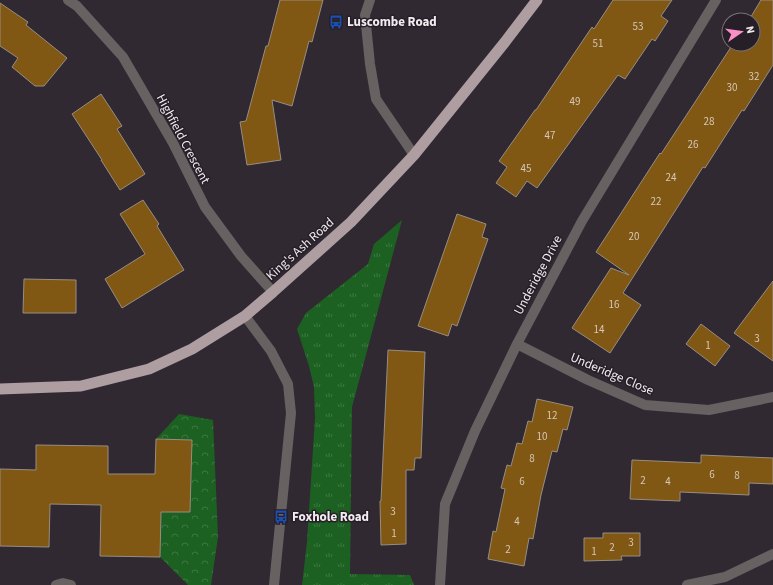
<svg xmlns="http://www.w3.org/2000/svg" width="773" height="585" font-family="'Source Sans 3',sans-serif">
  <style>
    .grass { fill: url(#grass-tufts) }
    .forest { fill: url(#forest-crowns) }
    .building { fill: #805713; stroke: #978e83 }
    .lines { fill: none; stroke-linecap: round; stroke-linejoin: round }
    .minor { stroke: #676162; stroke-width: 10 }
    .trunk { stroke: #ae9ea2; stroke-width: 11 }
    .labels { text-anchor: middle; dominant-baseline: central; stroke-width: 3; stroke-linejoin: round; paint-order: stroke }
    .number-label { font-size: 11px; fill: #d6c7ba }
    .poi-label { font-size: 13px; font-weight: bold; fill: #f2ecf1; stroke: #271f27; text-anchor: start }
    .street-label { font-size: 13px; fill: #f2ecf1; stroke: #271f27 }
  </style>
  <defs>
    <pattern id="grass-tufts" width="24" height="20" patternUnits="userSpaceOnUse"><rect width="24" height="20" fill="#1c6121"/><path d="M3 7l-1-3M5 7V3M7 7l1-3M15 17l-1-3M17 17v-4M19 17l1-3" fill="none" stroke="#3d7842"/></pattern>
    <pattern id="forest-crowns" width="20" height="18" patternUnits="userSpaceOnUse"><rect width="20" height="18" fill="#1c6121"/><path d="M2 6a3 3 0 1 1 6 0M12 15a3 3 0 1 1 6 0" fill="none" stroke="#3d7842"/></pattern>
  </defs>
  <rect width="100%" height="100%" fill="#312931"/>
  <path class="grass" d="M 402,220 L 352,407 L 350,574 L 410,575 L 414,585 L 302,585 L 307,542 L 315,418 L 314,387 L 309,366 L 297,329 L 306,313 L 368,264 L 374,244 Z"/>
  <path class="forest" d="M 179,414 L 213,420 L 218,537 L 211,585 L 188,585 L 160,557 L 161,512 L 190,512 L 192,440 L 156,439 Z"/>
  <path class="building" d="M 280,0 L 323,0 L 312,42 L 309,41 L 292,106 L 272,100 L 281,160 L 247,165 L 240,122 L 246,121 L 266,46 L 268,46 Z
    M 613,0 L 672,0 L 661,16 L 668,21 L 655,41 L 652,39 L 625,79 L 618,75 L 537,188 L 527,181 L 516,197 L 496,183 L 507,167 L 499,161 L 535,110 L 536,110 L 592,27 L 594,29 Z
    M 761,0 L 773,0 L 773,65 L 744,111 L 742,110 L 705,168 L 703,167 L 623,293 L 641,305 L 610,353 L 572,328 L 611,268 L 629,275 L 596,252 L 660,153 L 661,154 L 733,44 L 753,44 L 753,20 L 749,20 Z
    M 0,3 L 28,22 L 26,25 L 67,58 L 44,86 L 35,86 L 12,67 L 18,58 L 0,46 Z
    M 101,94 L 122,126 L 117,129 L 145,174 L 120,190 L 101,160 L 102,160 L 72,114 Z
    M 143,200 L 159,224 L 157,226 L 184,270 L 122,308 L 105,279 L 145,254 L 120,214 Z
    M 457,214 L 486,224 L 482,237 L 488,239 L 457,326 L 452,324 L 448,336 L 418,326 Z
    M 24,279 L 76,280 L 76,313 L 23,313 Z
    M 773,281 L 773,361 L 734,333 Z
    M 701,324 L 730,346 L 715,366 L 686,344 Z
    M 388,350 L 425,352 L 421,458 L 415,458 L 414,470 L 406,470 L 406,544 L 381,545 L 380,501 L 381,501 Z
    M 537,399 L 573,407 L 567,430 L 563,429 L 557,452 L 552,451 L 541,495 L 533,539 L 529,538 L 524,566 L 488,559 L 493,531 L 496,532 L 505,489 L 501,488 L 507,465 L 511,466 L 517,443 L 522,444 L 528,421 L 532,422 Z
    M 156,439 L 192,440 L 190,512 L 161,512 L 160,557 L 100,556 L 101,505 L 50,504 L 49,547 L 0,546 L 0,469 L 36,470 L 36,445 L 108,446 L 108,474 L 155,474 Z
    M 701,455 L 773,458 L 773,484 L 749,483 L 749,495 L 680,492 L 680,501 L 630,499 L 632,460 L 701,463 Z
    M 603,533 L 640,533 L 640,556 L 621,556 L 622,560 L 584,561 L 584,538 L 603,538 Z"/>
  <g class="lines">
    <path class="minor" d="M 68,0 L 77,6 L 123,57 L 173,143 L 205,207 L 241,256 L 273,292
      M 370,0 L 365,15 L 370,64 L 376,99 L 414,155
      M 245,316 L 271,351 L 288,384 L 291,413 L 274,585
      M 517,344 L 588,380 L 645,405 L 709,410 L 773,397
      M 56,585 L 63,583 L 71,585
      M 440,585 L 445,504 L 475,431 L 517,344 L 582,221 L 716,0
      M 687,585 L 725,577 L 773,554"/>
    <path class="trunk" d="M 0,389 L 81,386 L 149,369 L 192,349 L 245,316 L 273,292 L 351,222 L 414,155 L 505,42 L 537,0"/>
  </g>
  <defs>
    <g id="bus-bare" transform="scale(1.08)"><path d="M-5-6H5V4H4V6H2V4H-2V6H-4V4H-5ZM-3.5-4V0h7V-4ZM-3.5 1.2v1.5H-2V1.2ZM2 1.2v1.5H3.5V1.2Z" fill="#1a4fb4" stroke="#271f27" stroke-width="2.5" paint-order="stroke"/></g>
  </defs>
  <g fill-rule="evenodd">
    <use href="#bus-bare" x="336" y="22"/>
    <use href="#bus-bare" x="281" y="517"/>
  </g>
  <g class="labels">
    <g class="number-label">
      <text x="638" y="26">53</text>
      <text x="598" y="43">51</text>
      <text x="754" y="76">32</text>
      <text x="732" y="87">30</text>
      <text x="575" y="101">49</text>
      <text x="709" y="121">28</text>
      <text x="550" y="135">47</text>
      <text x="693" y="144">26</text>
      <text x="526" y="168">45</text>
      <text x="671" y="177">24</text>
      <text x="656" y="201">22</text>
      <text x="634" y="236">20</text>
      <text x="614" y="304">16</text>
      <text x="599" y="329">14</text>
      <text x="757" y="338">3</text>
      <text x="708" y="345">1</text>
      <text x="552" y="415">12</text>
      <text x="542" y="436">10</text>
      <text x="532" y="458">8</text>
      <text x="712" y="474">6</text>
      <text x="737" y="475">8</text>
      <text x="643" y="480">2</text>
      <text x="522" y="481">6</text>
      <text x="668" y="481">4</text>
      <text x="393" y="511">3</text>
      <text x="517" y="521">4</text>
      <text x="394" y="533">1</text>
      <text x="631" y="542">3</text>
      <text x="612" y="547">2</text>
      <text x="508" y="549">2</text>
      <text x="594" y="551">1</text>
    </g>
    <g class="poi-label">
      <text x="347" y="22">Luscombe Road</text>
      <text x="292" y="517">Foxhole Road</text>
    </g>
    <g class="street-label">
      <text transform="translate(183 139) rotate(62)">Highfield Crescent</text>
      <text transform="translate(300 249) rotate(-42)">King's Ash Road</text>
      <text transform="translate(538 275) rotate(-62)">Underidge Drive</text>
      <text transform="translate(612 374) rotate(23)">Underidge Close</text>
    </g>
  </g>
  <g transform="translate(741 32) rotate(77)"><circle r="19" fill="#271f27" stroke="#787178"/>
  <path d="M0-3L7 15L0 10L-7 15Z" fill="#fa8fc6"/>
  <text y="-6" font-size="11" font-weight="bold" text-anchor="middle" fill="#f2ecf1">N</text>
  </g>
</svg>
